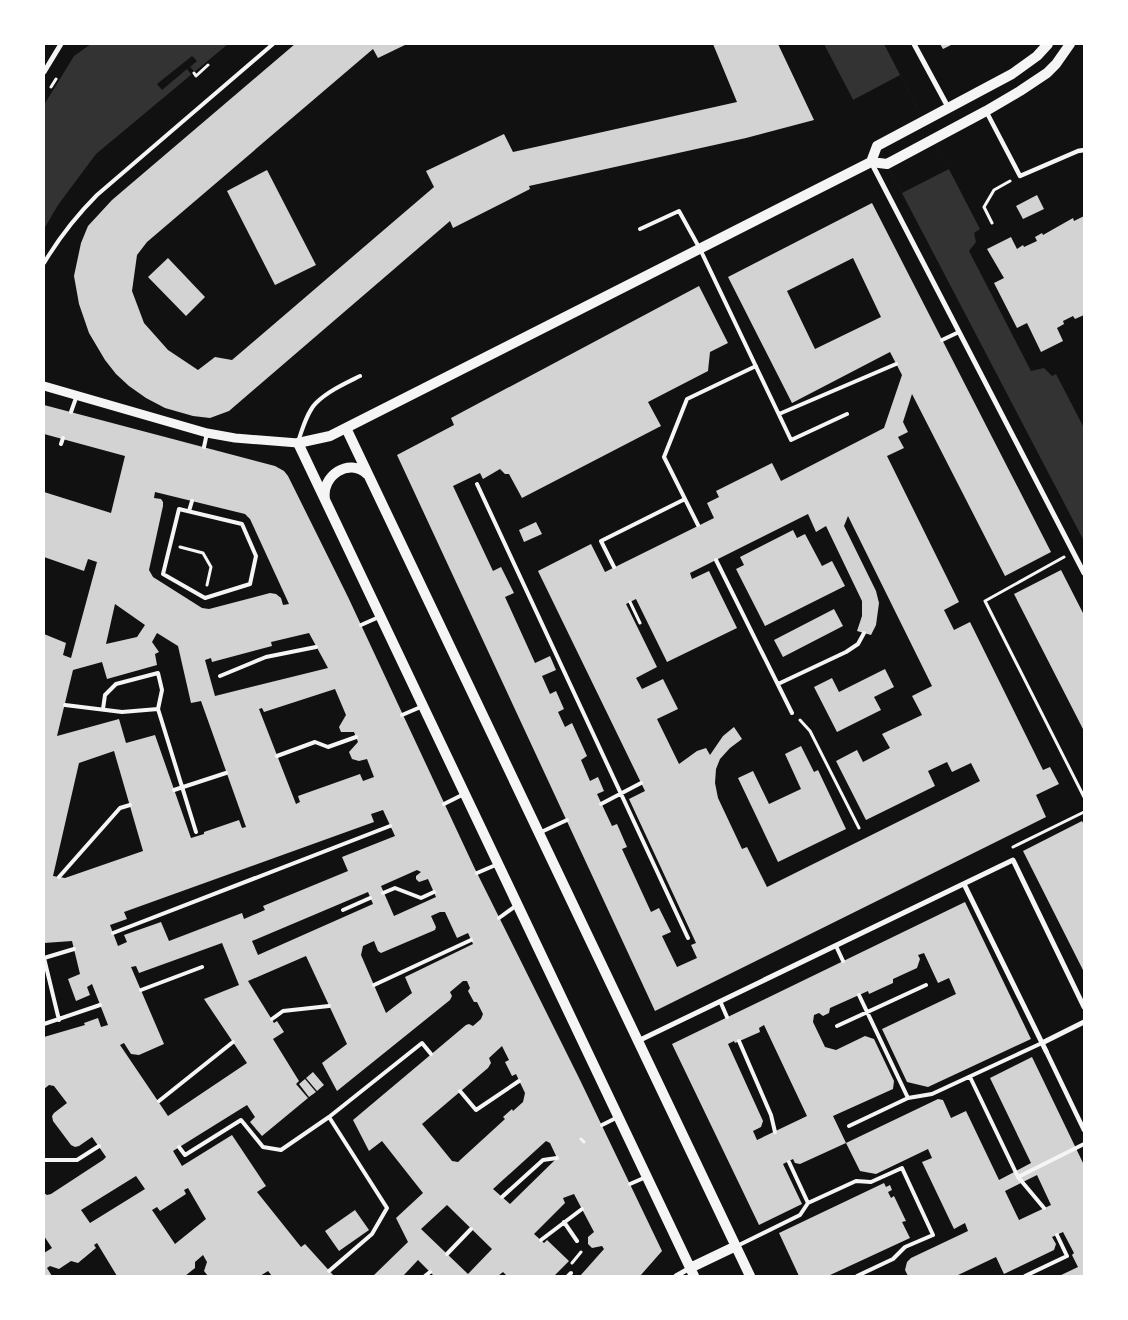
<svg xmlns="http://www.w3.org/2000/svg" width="1128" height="1320" font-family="Commissioner,sans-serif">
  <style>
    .water { fill: #333 }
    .pier { fill: #111 }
    .building { fill: #d3d3d3; fill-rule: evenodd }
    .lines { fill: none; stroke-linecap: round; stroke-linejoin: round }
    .path { stroke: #f5f5f5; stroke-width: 3 }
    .service { stroke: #f5f5f5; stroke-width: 4 }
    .pedestrian { stroke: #f5f5f5; stroke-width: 4.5 }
    .minor { stroke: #f5f5f5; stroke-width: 5 }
    .tertiary { stroke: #f5f5f5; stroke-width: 9 }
    .secondary { stroke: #f5f5f5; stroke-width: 10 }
  </style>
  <rect width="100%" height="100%" fill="#111"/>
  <path class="water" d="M 91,44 L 228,44 L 96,154 L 58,205 L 44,229 L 44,105 L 74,56 Z
    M 824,44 L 884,44 L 980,229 L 974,233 L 976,242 L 969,251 L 1031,371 L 1044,368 L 1052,376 L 1056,374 L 1084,428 L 1084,541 Z"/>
  <path class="pier" d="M 192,56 L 197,61 L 190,67 L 195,72 L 206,63 L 208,65 L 193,77 L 187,69 L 162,90 L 157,84 Z
    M 900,75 L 949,169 L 902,193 L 853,100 Z"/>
  <path class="building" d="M 295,44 L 407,44 L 378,58 L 373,49 L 147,242 L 137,255 L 132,291 L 144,323 L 168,350 L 198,370 L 215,357 L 232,360 L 434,187 L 426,171 L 504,134 L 513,152 L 737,102 L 713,44 L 778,44 L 814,120 L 746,138 L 529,186 L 530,189 L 453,228 L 450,221 L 229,411 L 210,418 L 193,416 L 165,408 L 146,398 L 129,386 L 116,374 L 105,360 L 89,333 L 79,304 L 74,276 L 81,243 L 88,226 L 112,200 Z
    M 940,44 L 953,44 L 943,49 Z
    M 267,170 L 316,265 L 275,285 L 227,191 Z
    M 1037,195 L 1044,209 L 1023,219 L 1016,206 Z
    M 872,203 L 1051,552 L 1005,576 L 912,394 L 903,422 L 908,432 L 898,437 L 904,448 L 887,456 L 959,602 L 944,610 L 954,630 L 970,622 L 1043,770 L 1050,767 L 1059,784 L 1036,795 L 1046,817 L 655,1011 L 397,455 L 454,425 L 451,418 L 699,286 L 728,343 L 710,352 L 708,371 L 648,402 L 661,426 L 522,498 L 509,474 L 505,474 L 500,469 L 483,479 L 480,473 L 453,486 L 493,571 L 501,567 L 514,593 L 505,597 L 535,663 L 550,656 L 556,670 L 542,676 L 550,694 L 556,691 L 564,709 L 558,712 L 565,727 L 572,723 L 587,756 L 581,760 L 590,781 L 598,777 L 604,791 L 597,794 L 612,826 L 617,824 L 627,847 L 622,849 L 651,912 L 659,908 L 671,932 L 662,936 L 677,967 L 697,958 L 691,945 L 696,943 L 629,799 L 645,791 L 538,571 L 591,544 L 605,572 L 714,518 L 707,503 L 719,497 L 716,491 L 772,463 L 781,481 L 884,428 L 902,375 L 890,352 L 792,403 L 728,277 ZM 853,258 L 881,317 L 815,349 L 787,291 ZM 808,514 L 816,532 L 826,526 L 862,601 L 862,616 L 857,631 L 871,635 L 876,625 L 879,603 L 876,591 L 844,526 L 848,516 L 932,686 L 912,696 L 922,715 L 882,734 L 890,748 L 863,762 L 857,750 L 836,761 L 866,820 L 935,786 L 928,771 L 947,762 L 952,772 L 971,763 L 980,781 L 767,887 L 747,847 L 742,849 L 718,798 L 715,783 L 716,769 L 720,759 L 730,748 L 742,739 L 734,727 L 723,736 L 710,755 L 706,748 L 697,751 L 679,764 L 657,719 L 678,709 L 663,679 L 642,689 L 636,678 L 657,667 L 626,604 L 636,599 L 667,662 L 737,628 L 709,571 L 692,579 L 690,573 Z
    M 1084,216 L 1084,311 L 1083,312 L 1084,315 L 1075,319 L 1073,316 L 1063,321 L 1064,324 L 1057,328 L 1063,341 L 1041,352 L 1027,323 L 1017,328 L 994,283 L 1004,278 L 987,249 L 1011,237 L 1017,249 L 1023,245 L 1024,247 L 1037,241 L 1035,237 L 1042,233 L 1043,235 L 1073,218 L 1074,221 Z
    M 168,258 L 205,297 L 186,316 L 148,277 Z
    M 44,405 L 275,466 L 284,471 L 288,476 L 348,597 L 474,867 L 580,1080 L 662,1251 L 640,1276 L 580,1276 L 604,1249 L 602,1246 L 592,1248 L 588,1244 L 588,1237 L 594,1232 L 574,1194 L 563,1198 L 565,1203 L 534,1234 L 544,1243 L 547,1240 L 569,1261 L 554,1276 L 507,1276 L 503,1272 L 498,1276 L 434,1276 L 418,1260 L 403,1276 L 373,1276 L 408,1242 L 396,1218 L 423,1193 L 382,1141 L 369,1151 L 353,1120 L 466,1025 L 469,1024 L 473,1026 L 481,1019 L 483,1014 L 477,1002 L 474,1002 L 468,991 L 470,988 L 467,981 L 463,981 L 450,992 L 452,996 L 450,1000 L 337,1091 L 322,1063 L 347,1044 L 306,956 L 248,981 L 274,1023 L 277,1021 L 284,1032 L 273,1039 L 299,1081 L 296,1084 L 308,1098 L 262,1136 L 250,1122 L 255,1117 L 247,1105 L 173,1151 L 182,1166 L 232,1135 L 266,1186 L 257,1192 L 301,1247 L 305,1244 L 334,1276 L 272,1276 L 268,1271 L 260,1276 L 208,1276 L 204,1271 L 207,1262 L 203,1255 L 195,1262 L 195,1268 L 185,1276 L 117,1276 L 97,1243 L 94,1245 L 96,1248 L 78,1263 L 71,1261 L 59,1269 L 50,1266 L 47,1268 L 52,1276 L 44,1276 L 44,1253 L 52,1248 L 44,1236 L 44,1193 L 47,1195 L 51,1194 L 103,1160 L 106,1157 L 92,1137 L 79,1146 L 75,1147 L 71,1145 L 53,1121 L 52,1116 L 54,1113 L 67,1103 L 54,1086 L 49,1085 L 44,1089 L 44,1037 L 85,1025 L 84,1023 L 98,1018 L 101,1027 L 108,1025 L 92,984 L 87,987 L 90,995 L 76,1001 L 68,979 L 80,974 L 72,941 L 44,943 L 44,634 L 66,643 L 63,655 L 71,658 L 97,562 L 88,559 L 84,571 L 44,557 L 44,492 L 111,513 L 125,456 L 44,434 ZM 155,492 L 245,514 L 250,519 L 289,604 L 283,605 L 281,598 L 276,594 L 270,593 L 209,609 L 202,608 L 153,577 L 149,570 L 163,506 L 163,502 L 161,499 L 154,498 ZM 115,604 L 145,625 L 137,637 L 106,644 ZM 157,633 L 178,646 L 191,703 L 201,701 L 246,827 L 242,828 L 239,820 L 204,832 L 204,834 L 191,838 L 155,735 L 126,743 L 119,719 L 57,736 L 73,670 L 102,662 L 107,679 L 157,665 L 155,654 L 159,652 L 152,642 ZM 309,633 L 328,668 L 215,696 L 205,660 L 211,658 L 212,662 L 272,646 L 271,642 ZM 335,689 L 346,715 L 339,727 L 341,732 L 354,732 L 358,742 L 349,752 L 352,759 L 359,761 L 367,759 L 374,777 L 363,781 L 360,774 L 298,796 L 300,802 L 296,804 L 259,709 L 262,708 L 264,712 ZM 114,751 L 143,851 L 65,878 L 53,876 L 79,763 ZM 383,810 L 395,836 L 342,857 L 348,871 L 263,906 L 265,910 L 244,919 L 242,913 L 169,941 L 161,922 L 124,935 L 127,942 L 118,946 L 110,925 L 127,919 L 124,912 L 374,822 L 371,814 ZM 417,870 L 421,872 L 416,876 L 416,879 L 419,882 L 428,879 L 436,897 L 394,916 L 381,886 ZM 368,892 L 373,904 L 258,955 L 252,941 ZM 440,912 L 445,912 L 457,938 L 468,933 L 473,944 L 405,977 L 412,993 L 386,1013 L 361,955 L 363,946 L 374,941 L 378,951 L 381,953 L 435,930 L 436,927 L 431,916 ZM 222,943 L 239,985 L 204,999 L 247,1063 L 168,1116 L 120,1045 L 124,1043 L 131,1054 L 139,1055 L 164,1044 L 131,967 L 136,966 L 139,973 ZM 502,1046 L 509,1060 L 505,1062 L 512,1076 L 516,1074 L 525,1093 L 523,1102 L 513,1111 L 512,1109 L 503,1117 L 505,1119 L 458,1162 L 452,1161 L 422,1124 L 488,1068 L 491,1063 L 489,1058 ZM 546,1141 L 550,1143 L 557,1158 L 510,1204 L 493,1189 ZM 136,1176 L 145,1189 L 90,1223 L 81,1210 ZM 188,1188 L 206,1219 L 175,1244 L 152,1210 L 157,1207 L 160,1211 L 186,1194 L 184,1190 ZM 447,1205 L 492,1249 L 468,1274 L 421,1229 Z
    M 536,522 L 542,534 L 524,542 L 519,530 Z
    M 793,530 L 797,538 L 805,534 L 822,566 L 832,561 L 845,586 L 765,626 L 736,569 L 744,565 L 740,557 Z
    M 1061,570 L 1084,615 L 1084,731 L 1014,594 Z
    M 834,609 L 843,626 L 783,657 L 774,640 Z
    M 885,669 L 894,687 L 874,697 L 881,710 L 837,732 L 814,687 L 832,678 L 839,692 Z
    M 801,746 L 814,772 L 818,770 L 846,829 L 778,862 L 738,778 L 753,771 L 769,804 L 801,789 L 785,754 Z
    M 1082,821 L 1084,825 L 1084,972 L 1023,851 Z
    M 965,902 L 1031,1039 L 928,1087 L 907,1082 L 882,1029 L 956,994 L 949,978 L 938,983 L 924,953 L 918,955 L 920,959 L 917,968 L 893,979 L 893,983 L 869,994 L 868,991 L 830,1008 L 829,1013 L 823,1016 L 819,1013 L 814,1015 L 813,1022 L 825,1047 L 836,1050 L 865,1036 L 874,1039 L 894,1081 L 893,1089 L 833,1116 L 846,1143 L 800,1164 L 795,1163 L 793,1159 L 783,1164 L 802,1204 L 759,1225 L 672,1044 ZM 764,1025 L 807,1116 L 757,1140 L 753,1131 L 761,1127 L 763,1121 L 728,1044 L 734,1041 L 735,1043 L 760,1032 L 759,1028 Z
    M 1032,1057 L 1084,1165 L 1084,1276 L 1059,1276 L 1078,1267 L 1072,1255 L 1074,1253 L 1063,1232 L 1052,1237 L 1056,1244 L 1054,1250 L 1004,1274 L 996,1257 L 956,1276 L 908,1276 L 905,1270 L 907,1262 L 911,1258 L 968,1231 L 965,1223 L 954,1229 L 922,1162 L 932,1158 L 928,1149 L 876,1174 L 860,1171 L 846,1143 L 938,1099 L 943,1100 L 951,1118 L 966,1111 L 999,1180 L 1031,1163 L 990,1078 ZM 1037,1175 L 1051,1205 L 1019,1220 L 1005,1191 Z
    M 313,1072 L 324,1085 L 317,1091 L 306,1078 Z
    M 305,1079 L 316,1092 L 309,1097 L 299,1084 Z
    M 884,1183 L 886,1187 L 890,1185 L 892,1190 L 888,1192 L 891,1198 L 894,1196 L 906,1221 L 902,1222 L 910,1238 L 828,1276 L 799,1276 L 779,1233 Z
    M 355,1210 L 369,1230 L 339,1251 L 325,1231 Z"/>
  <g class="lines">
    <path class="path" d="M 194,73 L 196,76 L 208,65
      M 51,87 L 56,79
      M 992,223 L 984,207 L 994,190 L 1010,181
      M 180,547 L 203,553 L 211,567 L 207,585
      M 1064,557 L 985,601 L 1084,797
      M 630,602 L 640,623
      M 800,720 L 810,731 L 859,828
      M 1013,847 L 1084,812
      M 581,1139 L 584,1142
      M 572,1263 L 581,1252"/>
    <path class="service" d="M 640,229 L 679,211 L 700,249 L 791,440 L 847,414
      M 44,263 C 59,238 76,216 97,195 L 273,44
      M 942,340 L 959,332
      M 71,412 L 77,395
      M 779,414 L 896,364
      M 298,442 C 302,430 307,412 316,403 C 328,391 346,383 360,376
      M 61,444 L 63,438
      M 204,447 L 207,433
      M 477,484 L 688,938
      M 179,509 L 242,524 L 256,556 L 250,584 L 205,598 L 163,574 Z
      M 189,511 L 192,501
      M 698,525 L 664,457 L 687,399 L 756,366
      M 716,560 L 792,713
      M 614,567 L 601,541 L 685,499
      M 361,625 L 379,617
      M 220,676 L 266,657 L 316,647
      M 778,684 L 846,652 L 858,644 L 864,633
      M 65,705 L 122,712 L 158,709
      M 103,709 L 105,695 L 116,684 L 158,673 L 162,690 L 158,709 L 196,832
      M 402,715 L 423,706
      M 277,756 L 315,742 L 328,747 L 356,737
      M 174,790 L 226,773
      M 444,804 L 464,794
      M 601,804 L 641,783
      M 539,833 L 567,820
      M 477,873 L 498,864
      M 59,877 L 120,808 L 130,805
      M 383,893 L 395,888 L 421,898 L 434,892
      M 343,910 L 370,898
      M 499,918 L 517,905
      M 113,933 L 390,826
      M 836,946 L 843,961
      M 44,958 L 59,1020
      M 44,958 L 74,949
      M 374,985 L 471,940
      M 141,990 L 202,967
      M 859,995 L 908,1098
      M 720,1001 L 727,1017
      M 272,1019 L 283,1011 L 329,1006
      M 44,1024 L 100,1005
      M 837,1026 L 926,985
      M 739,1041 L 771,1115 L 775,1132
      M 970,1077 L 1018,1177 L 1044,1208
      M 460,1091 L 476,1110 L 519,1081
      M 159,1101 L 233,1042
      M 602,1125 L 618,1117
      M 849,1126 L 908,1098 L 932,1094 L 1042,1043
      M 179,1147 L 185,1155 L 241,1120 L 263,1147 L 281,1150 L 329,1117
      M 44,1160 L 77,1160 L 99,1146
      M 789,1162 L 808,1203
      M 1018,1177 L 1084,1144
      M 630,1184 L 646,1177
      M 502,1197 L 543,1160 L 557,1158
      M 564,1222 L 577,1241
      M 541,1240 L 582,1209
      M 737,1246 L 800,1215 L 808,1203 L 856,1181 L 871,1182 L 902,1168 L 933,1235 L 905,1247 L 893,1259 L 857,1276
      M 447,1254 L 471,1229
      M 329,1271 L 372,1234 L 387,1208 L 329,1117 L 422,1043 L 431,1054
      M 425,1276 L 430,1272
      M 568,1276 L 571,1273
      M 1025,1276 L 1067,1256 L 1057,1235"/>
    <path class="pedestrian" d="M 986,111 L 1020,176 L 1078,151 L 1084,150
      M 1046,1051 L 1084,1130"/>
    <path class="minor" d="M 914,44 L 948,107
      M 44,72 L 61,44
      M 871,162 L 1084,573
      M 964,884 L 1046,1051
      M 638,1041 L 1013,860 L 1084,1007
      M 1042,1043 L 1084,1022
      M 676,1276 L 690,1268"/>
    <path class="tertiary" d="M 44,386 L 207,433 L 235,438 L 298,443"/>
    <path class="secondary" d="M 871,162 L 887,164 L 986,111 L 1020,91 L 1047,73 L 1056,64 L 1070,44
      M 871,162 L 877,146 L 1012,74 L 1037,56 L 1048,44
      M 346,428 L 750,1276
      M 325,499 C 321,476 349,457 367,474
      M 690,1268 L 736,1246
      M 694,1276 L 298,443 L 330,436 L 871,162"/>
  </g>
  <rect width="1128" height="1320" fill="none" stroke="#ffffff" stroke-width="90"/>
</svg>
